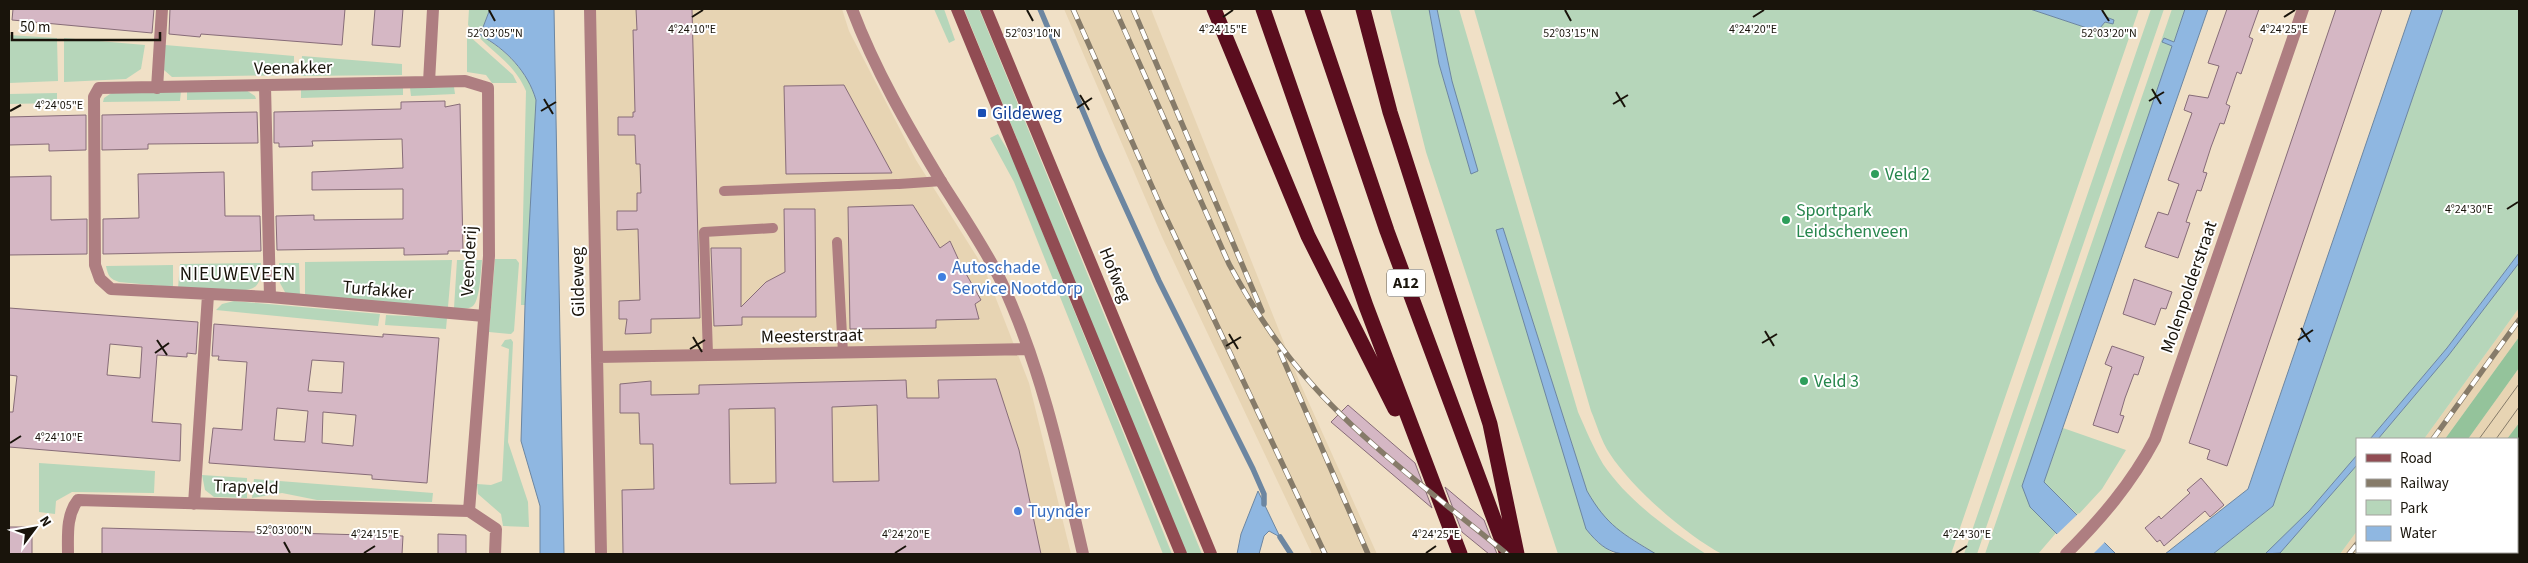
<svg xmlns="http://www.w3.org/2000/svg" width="2528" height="563" font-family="'Source Sans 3',sans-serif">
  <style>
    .built { fill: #e7d4b3 }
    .green { fill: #b6d6ba }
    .forest { fill: #94c39b }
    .water { fill: #8fb7e1; stroke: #6c86a1 }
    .pier { fill: #f0e0c6 }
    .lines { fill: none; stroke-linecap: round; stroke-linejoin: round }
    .stream { stroke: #6c86a1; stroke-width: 5.5 }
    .building { fill: #d5b7c4; stroke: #876c78; fill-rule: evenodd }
    .lane { stroke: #ae7e81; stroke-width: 10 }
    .street { stroke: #ae7e81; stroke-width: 12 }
    .secondary { stroke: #914c53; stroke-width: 12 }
    .highway { stroke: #5a0d1e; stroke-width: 15 }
    .tram { stroke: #867b69; stroke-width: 1 }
    .rail-casing { stroke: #867b69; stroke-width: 5.5 }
    .rail { stroke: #fff; stroke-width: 4; stroke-dasharray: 11; stroke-linecap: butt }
    .ticks { fill: none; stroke: #19140b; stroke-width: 2 }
    .transit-dot { fill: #1a4fb4; stroke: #fff; stroke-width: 2 }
    .leisure-dot { fill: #2e9e5b; stroke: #fff; stroke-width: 2 }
    .shop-dot { fill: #3f7fe0; stroke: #fff; stroke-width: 2 }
    .labels { text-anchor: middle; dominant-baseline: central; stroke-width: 4; stroke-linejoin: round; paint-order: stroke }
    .shield { fill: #fff; stroke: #5e5a54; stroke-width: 1 }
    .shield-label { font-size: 16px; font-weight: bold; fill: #19140b }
    .street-label { font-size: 18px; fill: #19140b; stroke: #fff }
    .transit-label { font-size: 18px; fill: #164399; stroke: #fff; text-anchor: start }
    .leisure-label { font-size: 18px; fill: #27864d; stroke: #fff; text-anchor: start }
    .shop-label { font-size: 18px; fill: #366cbe; stroke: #fff; text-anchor: start }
    .neighbourhood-label { font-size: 19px; letter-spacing: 1px; fill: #19140b; stroke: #fff }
    .ticks-label { font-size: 12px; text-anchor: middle; fill: #19140b; stroke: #fff; stroke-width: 4; stroke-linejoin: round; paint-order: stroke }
  </style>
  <rect width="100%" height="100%" fill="#f0e0c6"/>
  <path class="built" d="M 595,9 L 842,9 L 849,31 L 916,160 L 984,268 L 1029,383 L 1071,554 L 598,554 Z
    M 1064,9 L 1151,9 L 1300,383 L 1377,554 L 1312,554 L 1162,237 Z
    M 2519,308 L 2519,337 L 2445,439 L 2424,439 Z
    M 2519,368 L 2519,423 L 2507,439 L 2468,439 Z
    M 2357,531 L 2357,552 L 2364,552 L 2362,554 L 2340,554 Z
    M 2387,552 L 2426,552 L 2424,554 L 2385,554 Z"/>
  <path class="green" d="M 469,9 L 490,9 L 480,35 C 506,50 528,72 536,100 L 525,305 L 521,305 L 526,91 C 513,60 488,51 468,25 Z
    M 934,9 L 944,9 L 955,40 L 949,43 Z
    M 964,9 L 979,9 L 1202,554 L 1186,554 Z
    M 1390,9 L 1429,9 L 1439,64 L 1471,174 L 1437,9 L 1459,9 L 1578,412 C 1586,430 1593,447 1603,464 C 1628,501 1669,530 1706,554 L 1656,554 L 1614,528 L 1598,511 L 1587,491 L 1503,228 L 1596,541 L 1614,554 L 1558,554 L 1426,152 Z
    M 1474,9 L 2030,9 L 2093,30 L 2105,22 L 2113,24 L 2101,9 L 2139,9 L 1951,554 L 1722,554 C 1687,536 1631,487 1610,454 C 1601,441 1597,425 1591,411 Z
    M 2151,9 L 2164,9 L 1977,554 L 1964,554 Z
    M 2172,9 L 2185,9 L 2174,42 L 2164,38 L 2163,41 L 2173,45 L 2030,507 L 2056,533 L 2038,554 L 1985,554 Z
    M 2443,9 L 2519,9 L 2519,253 L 2447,348 L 2370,439 L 2357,439 L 2357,455 C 2328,489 2299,525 2265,554 L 2213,554 L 2273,506 Z
    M 467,34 L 513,75 L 517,83 L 492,83 L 486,75 L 467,72 Z
    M 9,35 L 57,38 L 58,81 L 9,83 Z
    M 64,38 L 145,45 L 141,69 L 126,79 L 64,82 Z
    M 165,45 L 294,56 L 294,75 L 172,77 L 164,70 Z
    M 302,56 L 402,64 L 402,75 L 301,76 Z
    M 454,87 L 455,94 L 411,96 L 410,88 Z
    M 301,88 L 403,88 L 403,95 L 301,98 Z
    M 246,90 L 255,96 L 256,99 L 187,100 L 187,91 Z
    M 181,91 L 180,101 L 103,102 L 104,98 L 113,92 Z
    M 57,93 L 57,103 L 9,104 L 9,94 Z
    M 998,134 L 1013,159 L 1172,554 L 1163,554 L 1014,182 L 990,138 Z
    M 495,259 L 516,259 L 519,263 L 514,331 L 511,334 L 489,332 Z
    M 452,260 L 448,307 L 305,296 L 305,262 Z
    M 457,260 L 482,260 C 481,269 480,300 473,306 C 468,310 460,308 454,308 Z
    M 261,263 C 260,270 262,280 256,286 C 246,296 194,288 178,288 L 180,264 Z
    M 279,263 L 299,263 L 300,296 L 286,294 L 280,283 Z
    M 2519,263 L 2519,308 L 2424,439 L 2378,439 L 2448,356 Z
    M 173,265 L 173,287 L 119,282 C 110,279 108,276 106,266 Z
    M 234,301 L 380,314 L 378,326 L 216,310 L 222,304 Z
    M 386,315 L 447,318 L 446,329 L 385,325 Z
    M 511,339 L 513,342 L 508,442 L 528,502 L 529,527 L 503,526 L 501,514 L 478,494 L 477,484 L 491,485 L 502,481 L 509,349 L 501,346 L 505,340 Z
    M 2063,428 L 2126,450 L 2102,489 L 2078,515 L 2044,482 Z
    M 39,463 L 155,471 L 154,493 L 72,492 L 56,501 L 55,514 L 39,512 Z
    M 2357,465 L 2357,531 L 2340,554 L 2279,554 Z
    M 202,475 L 247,478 L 247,498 L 214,497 L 205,490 Z
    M 254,479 L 433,493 L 432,502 L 317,500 L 282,493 L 252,498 Z
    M 2519,491 L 2519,554 L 2475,554 L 2477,552 L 2517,552 L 2517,495 Z"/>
  <path class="forest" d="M 2519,337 L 2519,368 L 2468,439 L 2445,439 Z
    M 2519,423 L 2519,473 L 2517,476 L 2517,439 L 2507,439 Z"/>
  <path class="water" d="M 490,9 L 554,9 L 564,554 L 540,554 L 540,506 L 521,441 L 525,305 L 536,100 C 528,72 506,49 480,35 Z
    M 1429,9 L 1437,9 L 1452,81 L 1478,171 L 1471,174 L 1439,64 Z
    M 2030,9 L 2101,9 L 2106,17 L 2114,20 L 2113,24 L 2105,22 L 2100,28 L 2093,30 Z
    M 2185,9 L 2208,9 L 2044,482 L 2116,554 L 2077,554 L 2030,507 L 2022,486 L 2172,46 L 2162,42 L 2164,38 L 2174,42 Z
    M 2412,9 L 2443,9 L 2273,506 L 2213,554 L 2165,554 L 2248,489 Z
    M 1503,228 L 1587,491 C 1607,526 1623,534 1656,554 C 1621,554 1610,559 1586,529 L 1496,230 Z
    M 2519,253 L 2519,263 L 2448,356 L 2378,439 L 2370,439 L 2447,348 Z
    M 2357,455 L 2357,465 L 2280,553 L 2265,554 L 2309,511 Z
    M 1258,491 L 1280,537 L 1269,531 L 1264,536 L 1259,554 L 1237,554 L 1241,534 Z"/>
  <path class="pier" d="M 2079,513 L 2106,541 L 2093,554 L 2074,554 L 2055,536 Z"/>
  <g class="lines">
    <path class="stream" d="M 1040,9 L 1101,154 L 1159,281 L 1253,469 L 1264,494 L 1264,504
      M 1280,537 L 1291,554"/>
  </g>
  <path class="building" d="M 13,9 L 154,9 L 152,33 L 12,20 Z
    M 170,9 L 345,9 L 342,45 L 201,34 L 200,37 L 169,34 Z
    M 375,9 L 403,9 L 400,47 L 372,45 Z
    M 636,9 L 692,9 L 700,318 L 651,319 L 651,333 L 625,334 L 627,319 L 619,319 L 619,301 L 640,300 L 638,229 L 617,230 L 617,211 L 637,211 L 637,193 L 641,193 L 640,164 L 636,164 L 635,135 L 618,135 L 618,117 L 633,117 L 633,112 L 635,112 L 633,30 L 637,30 Z
    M 2227,9 L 2259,9 L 2249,37 L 2253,39 L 2241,74 L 2237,72 L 2226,104 L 2230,106 L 2224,124 L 2220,123 L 2211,147 L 2203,172 L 2207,173 L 2201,191 L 2197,190 L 2186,222 L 2190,223 L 2178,258 L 2145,247 L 2158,212 L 2168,215 L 2179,184 L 2168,180 L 2192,113 L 2184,110 L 2189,95 L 2208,98 L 2219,66 L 2208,63 Z
    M 2336,9 L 2382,9 L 2227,466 L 2207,459 L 2210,450 L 2189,443 Z
    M 844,85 L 892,173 L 786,174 L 784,86 Z
    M 445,101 L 445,107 L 460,104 L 463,251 L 448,251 L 448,254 L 404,255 L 404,248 L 277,250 L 276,216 L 314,215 L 314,220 L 403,219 L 403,189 L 312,190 L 312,172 L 403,168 L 402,139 L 312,141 L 313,146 L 279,147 L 279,143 L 274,143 L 274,112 L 401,109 L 401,102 Z
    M 257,112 L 258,143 L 148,144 L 148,149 L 102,150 L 102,115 Z
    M 86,115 L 86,150 L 49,151 L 49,144 L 9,145 L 9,117 Z
    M 224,172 L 225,216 L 260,216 L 261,251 L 103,254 L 103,219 L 139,218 L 138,174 Z
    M 51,176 L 51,220 L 87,219 L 87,254 L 9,255 L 9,177 Z
    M 913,205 L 940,248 L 950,241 L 961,265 L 981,300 L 975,304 L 979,319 L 936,320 L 936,328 L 850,329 L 848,207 Z
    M 784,209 L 815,209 L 816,317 L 742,317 L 742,325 L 714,326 L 711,248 L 741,248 L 741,307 L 766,282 L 785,272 Z
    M 2134,279 L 2172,292 L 2166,309 L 2161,308 L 2155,325 L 2123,314 Z
    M 9,308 L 198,322 L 196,354 L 187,353 L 187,357 L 157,355 L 152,422 L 181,424 L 180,461 L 9,447 L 9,412 L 13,412 L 17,376 L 9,375 ZM 110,344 L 142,347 L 140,378 L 107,375 Z
    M 214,324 L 383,337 L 383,334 L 439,338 L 427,483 L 372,479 L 372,475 L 209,463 L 213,428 L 242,430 L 247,362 L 218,360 L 219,356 L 212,356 ZM 312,360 L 344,362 L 342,393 L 308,391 ZM 277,408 L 308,411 L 305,442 L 274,440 ZM 323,412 L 356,415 L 353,446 L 322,443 Z
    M 2112,346 L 2144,357 L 2138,375 L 2134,374 L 2125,398 L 2120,415 L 2124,416 L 2118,433 L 2093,425 L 2112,367 L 2105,364 Z
    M 996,379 L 1019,450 L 1041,554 L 623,554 L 622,490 L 654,489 L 653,444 L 640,444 L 639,413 L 620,413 L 620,384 L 651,381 L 651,395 L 699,394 L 699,385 L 906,380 L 907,398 L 939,398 L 938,380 ZM 877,405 L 879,481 L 833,482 L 832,407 ZM 775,408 L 776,483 L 730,484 L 729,409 Z
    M 1348,405 L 1415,463 L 1432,508 L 1331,422 Z
    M 2201,478 L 2224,505 L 2210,517 L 2205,511 L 2164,546 L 2160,540 L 2157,542 L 2145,528 L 2159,516 L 2161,519 L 2190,493 L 2187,490 Z
    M 1445,487 L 1484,520 L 1497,554 L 1489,554 L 1462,532 Z
    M 9,527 L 32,527 L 32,554 L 9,554 Z
    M 102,528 L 403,536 L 402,554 L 102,554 Z
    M 438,534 L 466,535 L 466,554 L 438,554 Z"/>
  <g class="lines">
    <path class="lane" d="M 899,184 L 942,181
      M 724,191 L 897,184
      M 837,242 L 843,353
      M 708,355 L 704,232 L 773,228"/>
    <path class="street" d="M 433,9 L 429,82 L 465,81 L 488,88 L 489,256 L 469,511 L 496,529 L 495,554
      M 590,9 L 601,554
      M 852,9 C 875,70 908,127 942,183 C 963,216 985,248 1002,283 C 1042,369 1062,463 1083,554
      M 429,82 L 99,88 L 94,97 L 95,265 L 100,279 L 111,289 L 270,297 L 484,316
      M 265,86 L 270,297
      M 157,88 L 162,9
      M 597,357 L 1028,349
      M 194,504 L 208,295
      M 68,554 C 68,536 66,515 78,500 L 469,511
      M 2066,554 C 2101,519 2131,484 2155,439 L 2303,9"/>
    <path class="secondary" d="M 957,9 L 1181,554
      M 986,9 L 1211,554"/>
    <path class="highway" d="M 1214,9 L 1308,236 L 1395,409
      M 1263,9 L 1366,306 L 1460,554
      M 1312,9 L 1387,231 L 1507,554
      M 1363,9 L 1390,112 L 1490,424 L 1517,554"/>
    <path class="tram" d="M 2479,439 L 2519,384
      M 2496,439 L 2519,407
      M 2395,554 L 2397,552
      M 2412,554 L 2414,552"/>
    <g class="rail-casing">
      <path id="rail" d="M 1073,9 L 1162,209 L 1325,554
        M 1115,9 L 1229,264 C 1249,301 1271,336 1298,368 C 1355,438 1438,497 1507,554
        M 1133,9 L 1262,311
        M 1280,352 L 1368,554
        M 2433,439 L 2519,320
        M 2349,554 L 2357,544"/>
    </g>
    <use href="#rail" class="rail"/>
  </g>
  <path class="ticks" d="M 489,10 L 495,21M 1027,10 L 1033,21M 1565,10 L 1571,21M 2102,10 L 2109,21M 692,17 L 703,10M 1223,17 L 1233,10M 1753,17 L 1764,10M 2284,17 L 2295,10M 2152,89 L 2161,104M 1616,92 L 1625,107M 1080,95 L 1089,110M 544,99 L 553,114M 2149,101 L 2164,92M 1613,104 L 1628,95M 1077,108 L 1092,98M 10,111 L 21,105M 541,111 L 556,102M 2507,209 L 2518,202M 2301,328 L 2310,342M 1765,331 L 1774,346M 1229,334 L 1238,349M 693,337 L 702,352M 157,340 L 167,355M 2298,340 L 2313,330M 1762,343 L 1777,334M 1226,346 L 1241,337M 690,349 L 705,340M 155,353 L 169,343M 10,443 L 21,436M 284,542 L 290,553M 364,553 L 375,546M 895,553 L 906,546M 1426,553 L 1436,546M 1956,553 L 1967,546"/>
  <rect class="transit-dot" x="977" y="108" width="10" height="10" rx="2.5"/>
  <g class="leisure-dot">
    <circle cx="1875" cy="174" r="5"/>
    <circle cx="1786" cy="220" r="5"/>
    <circle cx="1804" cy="381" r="5"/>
  </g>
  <g class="shop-dot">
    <circle cx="942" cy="277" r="5"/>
    <circle cx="1018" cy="511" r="5"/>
  </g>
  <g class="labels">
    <rect class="shield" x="1387" y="269.5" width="38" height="27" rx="4"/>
    <g class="shield-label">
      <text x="1406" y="283">A12</text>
    </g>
    <g class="street-label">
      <text transform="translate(293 68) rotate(-1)">Veenakker</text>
      <text transform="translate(469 261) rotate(-87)">Veenderij</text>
      <text transform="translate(1115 275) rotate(68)">Hofweg</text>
      <text transform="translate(578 282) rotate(-91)">Gildeweg</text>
      <text transform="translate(2189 287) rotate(-71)">Molenpolderstraat</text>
      <text transform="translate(378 290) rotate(5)">Turfakker</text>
      <text transform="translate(812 336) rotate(-1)">Meesterstraat</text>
      <text transform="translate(246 487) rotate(2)">Trapveld</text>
    </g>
    <g class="transit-label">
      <text x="992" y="113">Gildeweg</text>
    </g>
    <g class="leisure-label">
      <text x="1885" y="174">Veld 2</text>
      <text x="1796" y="210">Sportpark<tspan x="1796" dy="21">Leidschenveen</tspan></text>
      <text x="1814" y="381">Veld 3</text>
    </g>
    <g class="shop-label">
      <text x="952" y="267">Autoschade<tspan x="952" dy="21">Service Nootdorp</tspan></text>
      <text x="1028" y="511">Tuynder</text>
    </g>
    <g class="neighbourhood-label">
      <text x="238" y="274">NIEUWEVEEN</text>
    </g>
  </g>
  <g class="ticks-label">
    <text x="692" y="33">4°24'10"E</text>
    <text x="1223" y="33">4°24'15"E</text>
    <text x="1753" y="33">4°24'20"E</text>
    <text x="2284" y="33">4°24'25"E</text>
    <text x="495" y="37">52°03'05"N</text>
    <text x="1033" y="37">52°03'10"N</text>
    <text x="1571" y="37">52°03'15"N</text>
    <text x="2109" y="37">52°03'20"N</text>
    <text x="59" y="109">4°24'05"E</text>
    <text x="2469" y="213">4°24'30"E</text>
    <text x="59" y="441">4°24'10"E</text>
    <text x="284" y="534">52°03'00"N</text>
    <text x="375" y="538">4°24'15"E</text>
    <text x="906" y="538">4°24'20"E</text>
    <text x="1436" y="538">4°24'25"E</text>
    <text x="1967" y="538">4°24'30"E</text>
  </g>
  <rect width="2528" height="563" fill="none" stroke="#19140b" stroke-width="20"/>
  <rect x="2356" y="438" width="162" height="115" fill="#ffffff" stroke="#a3a19d"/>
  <rect x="2366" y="454" width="25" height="8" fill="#914c53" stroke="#a3a19d"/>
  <text x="2400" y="463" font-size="15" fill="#19140b">Road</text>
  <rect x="2366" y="479" width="25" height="8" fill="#867b69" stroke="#a3a19d"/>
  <text x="2400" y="488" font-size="15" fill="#19140b">Railway</text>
  <rect x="2366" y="500" width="25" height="15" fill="#b6d6ba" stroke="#a3a19d"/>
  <text x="2400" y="513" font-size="15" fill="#19140b">Park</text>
  <rect x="2366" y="526" width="25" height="15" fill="#8fb7e1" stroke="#a3a19d"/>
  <text x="2400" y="538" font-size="15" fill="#19140b">Water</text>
  <g transform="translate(35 528) rotate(58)" stroke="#ffffff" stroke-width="4" paint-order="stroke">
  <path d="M0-4L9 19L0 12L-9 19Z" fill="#19140b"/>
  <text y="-8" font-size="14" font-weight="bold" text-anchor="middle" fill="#19140b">N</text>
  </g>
  <path d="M12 32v8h148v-8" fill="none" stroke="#19140b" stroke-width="2.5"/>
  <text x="20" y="32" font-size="15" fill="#19140b" stroke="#ffffff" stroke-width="4" paint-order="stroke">50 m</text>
</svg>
